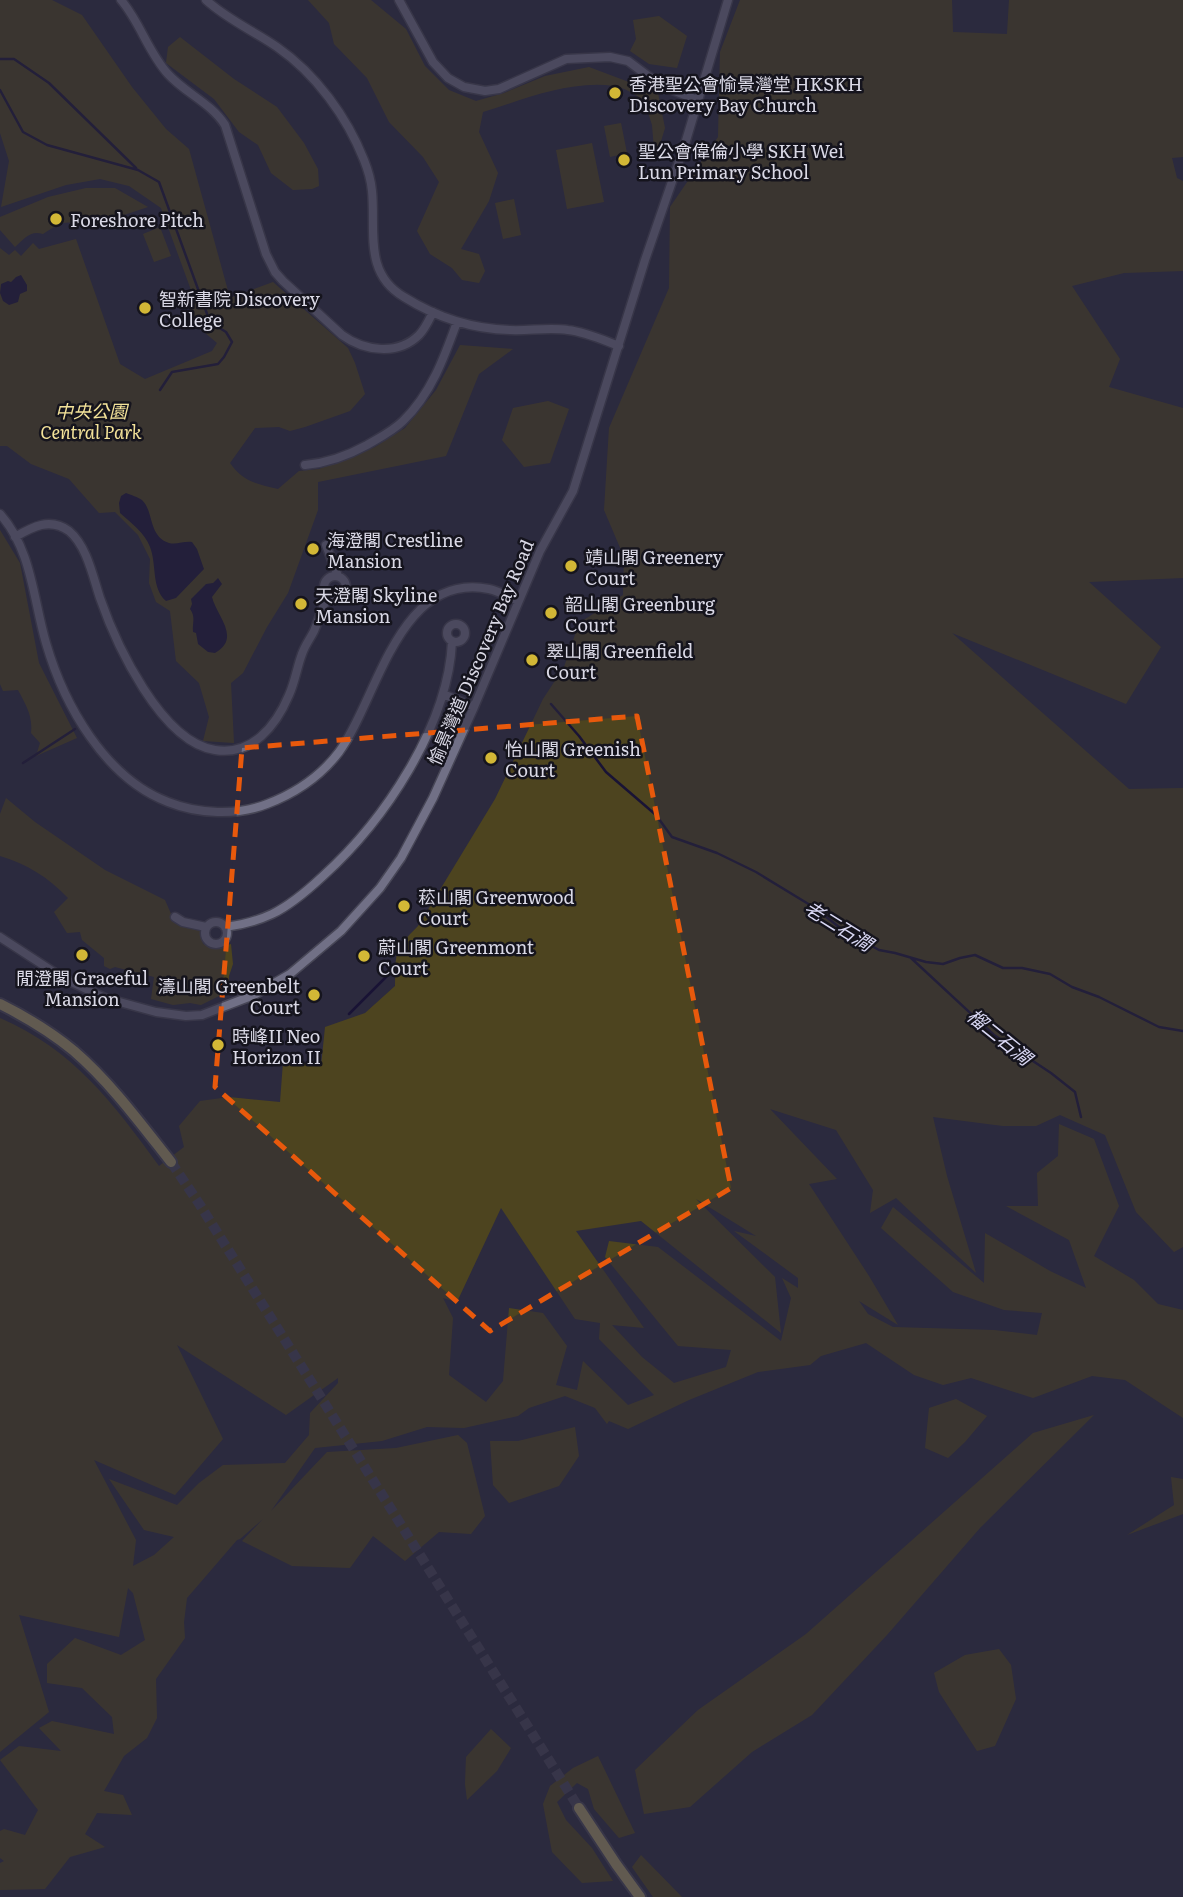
<svg xmlns="http://www.w3.org/2000/svg" width="1183" height="1897" font-family="Literata,'Noto Sans TC',serif">
  <style>
    .green { fill: #4d441f; fill-rule: evenodd }
    .water { fill: #191335 }
    .lines { fill: none; stroke-linecap: round; stroke-linejoin: round }
    .stream { stroke: #191335; stroke-width: 2.5 }
    .major-tunnel { stroke: #464457; stroke-width: 10; stroke-dasharray: 10 5; stroke-linecap: butt }
    .minor-casing { stroke: #474656; stroke-width: 11 }
    .major-casing { stroke: #474656; stroke-width: 14 }
    .minor { stroke: #717086; stroke-width: 8 }
    .major { stroke: #a39667; stroke-width: 10 }
    .marked { fill: none; stroke: #e8590c; stroke-width: 5; stroke-dasharray: 14 9; stroke-linejoin: round }
    .poi-dot { fill: #d2b736; stroke: #15141d; stroke-width: 2.5 }
    .labels { text-anchor: middle; dominant-baseline: central; stroke-width: 5; stroke-linejoin: round; paint-order: stroke }
    .poi-label { font-size: 18px; fill: #dad9e6; stroke: #15141d; text-anchor: start }
    .park-label { font-size: 18px; font-style: italic; fill: #f3e299; stroke: #15141d }
    .street-label { font-size: 18px; fill: #dad9e6; stroke: #15141d }
    .water-label { font-size: 19px; font-style: italic; fill: #d9d8f4; stroke: #15141d }
  </style>
  <rect width="100%" height="100%" fill="#2c2a3e"/>
  <path class="green" d="M 0,0 L 52,0 L 82,15 L 132,87 L 166,129 L 189,149 L 230,298 L 273,282 L 348,348 L 355,363 L 365,394 L 350,411 L 305,427 L 290,431 L 279,427 L 255,428 L 230,463 C 243,482 257,484 278,489 L 299,471 L 319,469 L 375,447 L 405,428 L 436,390 L 460,345 L 513,349 L 479,374 L 446,456 L 318,482 L 318,510 L 288,593 L 267,627 L 243,673 L 231,683 L 234,743 L 203,741 L 209,717 L 199,683 L 176,661 L 170,611 L 156,602 L 149,583 L 150,559 L 138,535 L 115,512 L 99,513 L 69,479 L 31,464 L 7,446 L 0,446 L 0,248 L 9,255 L 15,250 L 21,256 L 33,243 L 39,249 L 76,239 L 120,364 L 145,379 L 212,351 L 217,343 L 197,326 L 190,311 L 191,290 L 161,208 L 129,186 L 100,179 L 66,185 L 1,207 L 9,161 L 0,133 Z
    M 308,0 L 371,0 L 406,29 L 425,66 L 449,90 L 476,101 L 504,93 L 545,76 L 589,67 L 658,93 L 665,128 L 655,161 L 652,125 L 644,100 C 635,95 624,87 614,86 C 570,80 525,99 483,112 L 479,132 L 498,173 L 489,201 L 461,249 L 479,254 L 485,271 L 479,283 L 462,280 L 452,268 L 430,254 L 417,231 L 439,182 L 423,157 L 389,122 L 367,78 L 334,44 L 329,23 Z
    M 740,0 L 952,0 L 953,32 L 1007,34 L 1009,0 L 1183,0 L 1183,157 L 1172,158 L 1177,178 L 1183,181 L 1183,271 L 1124,273 L 1072,286 L 1120,359 L 1109,387 L 1183,408 L 1183,578 L 1089,582 L 1161,647 L 1126,704 L 952,633 L 1129,789 L 1183,788 L 1183,1247 L 1174,1252 L 1136,1212 L 1105,1135 L 1060,1115 L 1036,1126 L 1003,1126 L 933,1117 L 947,1176 L 976,1273 L 896,1198 L 870,1213 L 873,1190 L 836,1130 L 770,1109 L 837,1179 L 809,1184 L 869,1276 L 898,1325 L 859,1301 L 868,1314 L 893,1327 L 994,1330 L 1037,1335 L 1042,1313 L 1004,1310 L 953,1292 L 881,1228 L 893,1207 L 984,1283 L 985,1233 L 1050,1271 L 1086,1288 L 1069,1240 L 1006,1206 L 1038,1206 L 1037,1173 L 1058,1156 L 1059,1124 L 1094,1139 L 1119,1206 L 1094,1256 L 1134,1280 L 1158,1304 L 1183,1310 L 1183,1418 L 1125,1380 L 1092,1376 L 1033,1398 L 971,1378 L 943,1385 L 914,1375 L 866,1343 L 821,1356 L 810,1365 L 758,1372 L 689,1400 L 628,1429 L 609,1421 L 607,1424 L 595,1408 L 565,1396 L 529,1408 L 518,1416 L 464,1428 L 427,1427 L 382,1441 L 315,1448 L 271,1511 L 327,1452 L 396,1448 L 458,1435 L 467,1443 L 485,1516 L 471,1534 L 439,1532 L 405,1561 L 373,1536 L 350,1568 L 292,1566 L 242,1541 L 263,1519 L 240,1539 L 237,1540 L 187,1598 L 184,1622 L 185,1638 L 156,1679 L 157,1718 L 147,1738 L 124,1756 L 104,1791 L 123,1795 L 132,1815 L 97,1813 L 85,1834 L 105,1847 L 70,1857 L 45,1889 L 0,1890 L 0,1863 L 4,1861 L 0,1858 L 0,1831 L 4,1829 L 25,1835 L 38,1810 L 0,1760 L 19,1746 L 61,1751 L 39,1728 L 52,1721 L 114,1734 L 112,1717 L 82,1688 L 47,1683 L 47,1664 L 75,1638 L 121,1655 L 145,1640 L 133,1593 L 128,1588 L 119,1637 L 19,1615 L 49,1712 L 0,1752 L 0,1018 C 74,1050 113,1103 159,1166 L 184,1147 L 179,1126 L 200,1101 L 229,1097 L 280,1102 L 283,1062 L 303,1063 L 321,1066 L 325,1027 L 365,1013 L 395,986 C 396,952 393,951 418,926 L 495,799 L 543,699 L 564,667 L 579,623 L 623,595 L 624,557 L 604,510 L 609,428 L 669,288 L 670,207 L 718,137 L 720,52 ZM 696,1199 L 756,1236 L 734,1231 L 798,1278 L 798,1288 L 782,1278 L 791,1298 L 781,1341 L 658,1247 L 609,1241 L 605,1257 L 678,1346 L 731,1350 L 726,1367 L 674,1383 L 642,1357 L 612,1325 L 644,1328 L 576,1231 L 641,1221 L 781,1333 L 775,1277 ZM 501,1208 L 575,1319 L 600,1323 L 599,1339 L 654,1395 L 628,1405 L 583,1361 L 577,1390 L 556,1385 L 567,1346 L 543,1313 L 509,1308 L 503,1381 L 486,1402 L 449,1375 L 453,1318 L 443,1298 L 457,1302 ZM 177,1345 L 286,1415 L 338,1378 L 338,1383 L 310,1413 L 309,1435 L 285,1463 L 223,1465 L 199,1483 L 177,1505 L 109,1479 L 144,1530 L 174,1537 L 154,1555 L 133,1566 L 136,1540 L 94,1460 L 175,1495 L 223,1439 Z
    M 659,16 L 687,36 L 677,68 L 649,64 L 630,51 L 636,39 L 633,20 Z
    M 180,37 L 234,79 L 277,107 L 304,143 L 318,169 L 319,186 L 312,189 L 293,190 L 271,173 L 258,145 L 239,132 L 214,99 L 166,63 L 168,47 Z
    M 621,123 L 627,153 L 610,157 L 604,126 Z
    M 592,143 L 604,202 L 567,209 L 556,150 Z
    M 86,188 L 115,188 L 148,207 L 124,215 L 124,220 L 112,219 L 88,228 C 65,219 63,221 43,234 C 30,230 24,239 15,247 L 0,230 L 0,217 L 48,197 Z
    M 514,199 L 521,235 L 503,239 L 495,203 Z
    M 160,227 L 171,256 L 154,262 L 143,234 Z
    M 548,401 L 569,409 L 550,463 L 524,467 L 502,440 L 513,408 Z
    M 0,530 L 20,563 L 39,663 L 77,738 L 36,756 L 40,743 L 31,733 C 33,716 26,705 18,690 L 3,691 L 0,684 Z
    M 6,798 L 35,822 L 105,870 L 165,900 L 175,923 L 201,931 L 203,944 L 219,948 L 231,944 L 233,964 L 229,976 L 228,987 L 219,996 L 201,1005 L 190,1003 L 173,1005 L 151,999 L 154,977 L 115,967 L 110,969 L 104,966 L 104,958 L 82,940 L 80,932 L 67,933 L 54,912 L 68,898 C 48,877 27,864 0,856 L 0,814 Z
    M 956,1399 L 987,1416 L 965,1442 L 948,1458 L 925,1448 L 929,1408 Z
    M 1094,1415 L 980,1528 L 887,1635 L 812,1715 L 752,1752 L 690,1807 L 644,1814 L 635,1770 L 698,1710 L 806,1634 L 1033,1433 Z
    M 575,1427 L 579,1456 L 559,1486 L 509,1503 L 493,1485 L 490,1441 L 518,1441 Z
    M 1171,1477 L 1183,1479 L 1183,1514 L 1127,1535 L 1174,1505 Z
    M 999,1649 L 1011,1665 L 1016,1699 L 995,1746 L 977,1751 L 939,1692 L 934,1673 L 965,1655 Z
    M 491,1729 L 511,1748 L 497,1771 L 467,1800 L 465,1784 L 466,1757 Z
    M 598,1756 L 635,1833 L 619,1838 L 594,1809 L 588,1789 L 577,1783 L 557,1802 L 566,1820 L 592,1848 L 613,1881 L 582,1883 L 552,1852 L 543,1804 L 550,1786 L 573,1768 Z
    M 641,1855 L 682,1897 L 653,1897 L 632,1867 Z"/>
  <path class="water" d="M 21,275 L 27,285 L 27,291 L 20,294 L 18,302 L 9,305 L 3,301 L 0,293 L 1,284 L 8,281 L 11,282 L 16,277 Z
    M 126,493 C 131,495 138,497 142,500 C 154,511 148,536 169,543 C 176,545 184,541 192,542 L 197,549 L 204,569 L 176,598 L 166,601 C 151,588 157,565 150,547 C 145,533 131,523 120,513 L 119,503 L 121,496 Z
    M 218,578 L 222,584 L 212,597 C 216,615 242,638 215,653 L 208,652 L 198,644 L 196,633 L 193,632 C 192,623 196,617 190,609 L 192,604 L 191,599 L 206,584 L 213,583 Z"/>
  <g class="lines">
    <path class="stream" d="M 0,59 L 14,59 L 49,83 L 136,168
      M 0,90 L 23,132 L 47,145 L 138,170 L 159,182 L 210,322 L 226,332 L 232,342 L 224,357 L 218,364 L 172,372 L 160,390
      M 551,704 L 579,736 L 606,772 L 656,815 L 672,837 L 717,853 L 756,872 L 815,908 L 844,931 L 879,950 L 895,953 L 926,962 L 943,964 L 960,958 L 975,955 L 1003,968 L 1022,968 L 1050,974 L 1072,987 L 1099,997 L 1159,1027 L 1183,1031
      M 23,763 L 75,729
      M 911,958 L 994,1035 L 1051,1073 L 1075,1092 L 1081,1117
      M 349,1014 L 391,972"/>
    <path class="major-tunnel" d="M 171,1162 L 200,1205 L 579,1808"/>
    <g class="minor-casing">
      <path id="minor" d="M 121,0 C 140,22 148,52 168,74 C 185,93 211,103 225,125 L 266,254 L 275,272 L 283,281 L 342,335 C 364,351 398,356 419,335 C 425,329 429,320 433,312
        M 206,0 C 228,20 254,31 277,47 C 316,74 347,117 364,160 C 368,170 371,180 372,191 C 376,230 363,273 404,297 C 436,317 472,329 510,330 C 529,331 549,327 568,330 C 586,332 603,340 619,346
        M 399,0 L 433,62 L 448,78 L 464,87 L 485,91 L 499,89 L 566,59 L 610,57 L 628,61 L 660,85 L 697,100
        M 305,465 C 328,463 347,456 367,445 C 379,438 393,431 403,421 C 431,394 444,358 457,322
        M 0,514 C 32,550 33,599 46,643 C 64,705 105,778 168,802 C 198,814 237,816 267,804 C 296,793 320,777 339,752 C 378,699 398,571 489,589 C 499,591 509,597 518,601
        M 15,537 C 32,527 50,517 69,531 C 87,546 93,577 100,598 C 116,644 161,742 215,750 C 252,756 276,726 289,695 C 295,682 297,667 302,654 C 305,645 310,639 314,631 C 319,619 323,607 327,596
        M 326,545 L 338,576
        M324 587a11 11 0 1 1 22 0a11 11 0 1 1-22 0Z
        M447 633a9 9 0 1 1 18 0a9 9 0 1 1-18 0Z
        M 443,694 L 474,707
        M 175,917 L 183,922 L 206,927
        M205 933a11 11 0 1 1 22 0a11 11 0 1 1-22 0Z
        M 225,927 C 242,925 257,921 272,914 C 291,905 308,890 323,876 C 384,821 448,726 452,642
        M 0,937 L 63,978 L 105,998 L 156,1012 L 186,1016 L 202,1015 L 254,995 L 290,974 L 341,931 L 380,888 L 401,858 L 433,798 L 474,707 L 540,551 L 573,491 L 645,260 L 685,144 L 728,0"/>
    </g>
    <g class="major-casing">
      <path id="major" d="M 0,1004 C 26,1017 51,1032 74,1051 C 111,1083 141,1124 171,1162
        M 579,1808 L 616,1864 L 640,1897"/>
    </g>
    <use href="#minor" class="minor"/>
    <use href="#major" class="major"/>
  </g>
  <path d="M0 0H1183V1897H0ZM 637,716 L 731,1188 L 490,1331 L 215,1087 L 242,748 Z" fill="#2c2a3e" fill-opacity=".55" fill-rule="evenodd"/>
  <path class="marked" d="M 637,716 L 731,1188 L 490,1331 L 215,1087 L 242,748 Z"/>
  <g class="poi-dot">
    <circle cx="615" cy="93" r="7"/>
    <circle cx="624" cy="160" r="7"/>
    <circle cx="56" cy="219" r="7"/>
    <circle cx="145" cy="308" r="7"/>
    <circle cx="313" cy="549" r="7"/>
    <circle cx="571" cy="566" r="7"/>
    <circle cx="301" cy="604" r="7"/>
    <circle cx="551" cy="613" r="7"/>
    <circle cx="532" cy="660" r="7"/>
    <circle cx="491" cy="758" r="7"/>
    <circle cx="404" cy="906" r="7"/>
    <circle cx="82" cy="955" r="7"/>
    <circle cx="364" cy="956" r="7"/>
    <circle cx="314" cy="995" r="7"/>
    <circle cx="218" cy="1045" r="7"/>
  </g>
  <g class="labels">
    <g class="poi-label">
      <text x="629" y="83">香港聖公會愉景灣堂 HKSKH<tspan x="629" dy="21">Discovery Bay Church</tspan></text>
      <text x="638" y="150">聖公會偉倫小學 SKH Wei<tspan x="638" dy="21">Lun Primary School</tspan></text>
      <text x="70" y="219">Foreshore Pitch</text>
      <text x="159" y="298">智新書院 Discovery<tspan x="159" dy="21">College</tspan></text>
      <text x="327" y="539">海澄閣 Crestline<tspan x="327" dy="21">Mansion</tspan></text>
      <text x="585" y="556">靖山閣 Greenery<tspan x="585" dy="21">Court</tspan></text>
      <text x="315" y="594">天澄閣 Skyline<tspan x="315" dy="21">Mansion</tspan></text>
      <text x="565" y="603">韶山閣 Greenburg<tspan x="565" dy="21">Court</tspan></text>
      <text x="546" y="650">翠山閣 Greenfield<tspan x="546" dy="21">Court</tspan></text>
      <text x="505" y="748">怡山閣 Greenish<tspan x="505" dy="21">Court</tspan></text>
      <text x="418" y="896">菘山閣 Greenwood<tspan x="418" dy="21">Court</tspan></text>
      <text x="378" y="946">蔚山閣 Greenmont<tspan x="378" dy="21">Court</tspan></text>
      <text x="82" y="977" text-anchor="middle">閒澄閣 Graceful<tspan x="82" dy="21">Mansion</tspan></text>
      <text x="300" y="985" text-anchor="end">濤山閣 Greenbelt<tspan x="300" dy="21">Court</tspan></text>
      <text x="232" y="1035">時峰II Neo<tspan x="232" dy="21">Horizon II</tspan></text>
    </g>
    <g class="park-label">
      <text x="91" y="410">中央公園<tspan x="91" dy="21">Central Park</tspan></text>
    </g>
    <g class="street-label">
      <text transform="translate(480 652) rotate(-67)">愉景灣道 Discovery Bay Road</text>
    </g>
    <g class="water-label">
      <text transform="translate(839 925) rotate(32)">老二石澗</text>
      <text transform="translate(1000 1036) rotate(39)">榴二石澗</text>
    </g>
  </g>
</svg>
